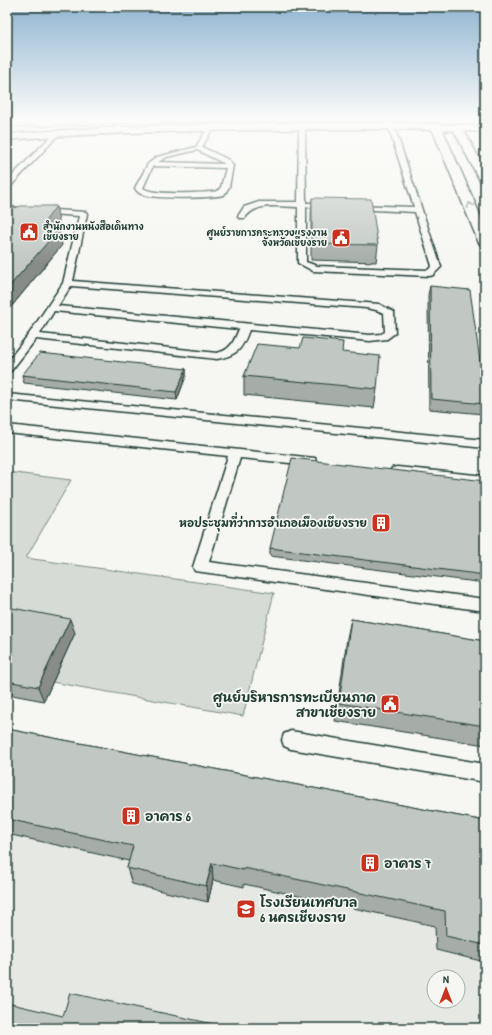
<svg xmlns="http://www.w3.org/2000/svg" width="492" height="1035" font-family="'Patrick Hand','Playpen Sans Thai',sans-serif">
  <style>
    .built { fill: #e6e8e4; fill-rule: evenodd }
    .green { fill: #d6dbd6; stroke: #7a8c85 }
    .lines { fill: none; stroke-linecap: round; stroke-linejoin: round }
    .stream { fill: #72847d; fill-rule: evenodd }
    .service-casing { stroke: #1f3d34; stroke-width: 3 }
    .minor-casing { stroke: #1f3d34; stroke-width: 3 }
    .tertiary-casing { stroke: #1f3d34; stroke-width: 3 }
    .service { fill: #f6f6f2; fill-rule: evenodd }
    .minor { fill: #f6f6f2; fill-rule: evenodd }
    .tertiary { fill: #f6f6f2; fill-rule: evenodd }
    .wall { fill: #a6aca8; stroke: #1f3d34 }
    .shaded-wall { fill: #878c88; stroke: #1f3d34 }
    .building { fill: #c1c8c3; stroke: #1f3d34 }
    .oneway { stroke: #8a9a93 }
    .labels { text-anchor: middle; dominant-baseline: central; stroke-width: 3.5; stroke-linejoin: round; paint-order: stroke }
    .far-poi-label { font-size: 9px; font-weight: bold; fill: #1f3d34; stroke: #f6f6f2; text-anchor: start }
    .poi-label { font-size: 11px; font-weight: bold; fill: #1f3d34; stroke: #f6f6f2; text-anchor: end }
    .near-poi-label { font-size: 13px; font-weight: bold; fill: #1f3d34; stroke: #f6f6f2; text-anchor: start }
  </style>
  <rect width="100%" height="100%" fill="#f6f6f2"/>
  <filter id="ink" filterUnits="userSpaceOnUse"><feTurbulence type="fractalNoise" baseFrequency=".025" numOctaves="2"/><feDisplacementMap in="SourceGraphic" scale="8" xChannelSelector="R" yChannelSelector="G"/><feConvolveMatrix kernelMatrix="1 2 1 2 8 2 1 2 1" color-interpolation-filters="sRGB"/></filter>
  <g filter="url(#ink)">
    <path class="built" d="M 7,748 L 485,841 L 485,1028 L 7,1028 ZM 434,977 L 458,977 L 458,1001 L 434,1001 Z"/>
    <path class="green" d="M 7,472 L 71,480 L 26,558 L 274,593 L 243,716 L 7,674 Z"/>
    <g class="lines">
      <path class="stream" d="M 269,119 L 323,119 L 7,128 L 7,126 Z
        M 456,119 L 485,119 L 485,121 L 458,120 Z"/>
      <g class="service-casing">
        <path id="service" d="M 302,124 L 305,126 L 306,203 L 312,203 L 316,205 L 312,207 L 306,207 L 306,262 L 317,266 L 428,270 L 432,266 L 415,212 L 353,209 L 349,207 L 353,205 L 414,207 L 388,126 L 391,124 L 394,126 L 441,267 L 433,275 L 430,276 L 313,271 L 298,263 L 298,207 C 280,207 257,201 245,218 L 239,218 L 238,216 L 244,207 L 259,202 L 298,202 L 299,126 Z
          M 208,127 L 213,128 L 202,147 L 229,160 L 233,166 L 229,187 L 224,195 C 209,198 152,200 139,193 C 138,192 136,190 135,188 L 148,164 L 157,157 L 196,147 ZM 197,150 L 225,164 L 158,162 L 167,157 ZM 153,166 L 226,168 L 221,187 L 218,191 C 205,193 153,196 143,188 Z
          M 55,132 L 60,133 L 10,187 L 7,187 L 7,181 Z
          M 7,207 L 86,212 L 87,214 L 73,281 L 379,304 L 394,312 L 395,333 L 387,339 L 370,341 L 249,330 C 242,349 238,355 217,359 L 36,339 L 11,371 L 7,372 L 7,362 L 29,334 L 63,283 L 79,216 L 7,211 ZM 71,286 L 366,308 L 376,310 L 384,313 L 385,332 L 381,334 L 370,335 L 58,306 ZM 54,311 L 239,329 C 234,341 231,350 217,353 L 40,334 Z
          M 7,394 L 485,440 L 485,448 L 7,400 Z
          M 7,425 L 315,458 L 316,461 L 315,464 L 310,465 L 240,458 L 209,562 L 485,599 L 485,611 L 195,571 L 193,567 L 228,456 L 7,433 Z
          M 397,467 L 485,476 L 485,484 L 392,474 L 390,471 L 392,468 Z
          M 291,731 L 485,764 L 485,782 L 291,749 L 284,746 L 282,740 L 284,734 Z"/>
      </g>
      <g class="minor-casing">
        <path id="minor" d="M 436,123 L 441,126 L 485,226 L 485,245 L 480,244 L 478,241 L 431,126 Z
          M 457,124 L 462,127 L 485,169 L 485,182 L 481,181 L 479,179 L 452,127 Z"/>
      </g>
      <g class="tertiary-casing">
        <path id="tertiary" d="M 404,123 L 485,126 L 485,132 C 413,128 342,129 270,130 C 182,131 95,133 7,140 L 7,134 C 139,124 271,122 404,123 Z"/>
      </g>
      <use href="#service" class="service"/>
      <use href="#minor" class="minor"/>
      <use href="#tertiary" class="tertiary"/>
    </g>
    <path class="wall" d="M 312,198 L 378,245 L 376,262 L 311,260 L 311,214 Z
      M 56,206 L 59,222 L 54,228 L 62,245 L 11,307 L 7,306 L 7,210 Z
      M 430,286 L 485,397 L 485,408 L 483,414 L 429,409 L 428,295 Z
      M 342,352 L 377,389 L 374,408 L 244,395 L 244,376 Z
      M 186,369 L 186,376 L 177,400 L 24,383 L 22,375 Z
      M 485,481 L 485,583 L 270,556 L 270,548 Z
      M 7,607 L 75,633 L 44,701 L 7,694 Z
      M 351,619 L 485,641 L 485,745 L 335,721 L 347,638 Z
      M 7,729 L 485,821 L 485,962 L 436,950 L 435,926 L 244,884 L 244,887 L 213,880 L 208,902 L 132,884 L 127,868 L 129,861 L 7,834 Z"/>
    <path class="shaded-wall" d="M 56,206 L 59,222 L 44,243 L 41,227 Z
      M 59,229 L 62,245 L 11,307 L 7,292 L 7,289 Z
      M 186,369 L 186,376 L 177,400 L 176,392 Z
      M 70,619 L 75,633 L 44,701 L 38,687 Z
      M 212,863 L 213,880 L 208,902 L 206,886 Z"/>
    <path class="building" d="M 312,198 L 371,199 L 378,245 L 312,244 Z
      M 21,206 L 56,206 L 41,227 L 59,229 L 7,289 L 7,210 Z
      M 430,286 L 470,290 L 485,397 L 485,404 L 431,399 Z
      M 303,338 L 343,342 L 342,352 L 380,356 L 377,389 L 244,376 L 257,344 L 300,348 Z
      M 40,353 L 186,369 L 176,392 L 22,375 Z
      M 292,458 L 485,481 L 485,575 L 270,548 Z
      M 7,607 L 70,619 L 38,687 L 7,681 Z
      M 351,619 L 485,641 L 485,726 L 339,703 Z
      M 7,729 L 485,821 L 485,945 L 446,936 L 445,911 L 244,868 L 244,870 L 212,863 L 206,886 L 127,868 L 133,846 L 7,819 Z
      M 70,993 L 232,1028 L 7,1028 L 7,1003 L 63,1016 Z"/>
    <defs><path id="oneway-chevron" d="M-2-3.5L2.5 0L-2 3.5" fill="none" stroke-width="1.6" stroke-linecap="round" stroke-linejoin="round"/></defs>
    <use class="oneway" href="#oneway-chevron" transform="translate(470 205) rotate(-113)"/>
  </g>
  <linearGradient id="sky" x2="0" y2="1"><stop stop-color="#8fb4d1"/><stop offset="0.45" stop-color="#fbfbf9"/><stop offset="1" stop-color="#fbfbf9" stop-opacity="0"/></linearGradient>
  <rect width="492" height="264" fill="url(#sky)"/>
  <defs>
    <g id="civic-square" transform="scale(1)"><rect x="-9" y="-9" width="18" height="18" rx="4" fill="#c8321e" stroke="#f6f6f2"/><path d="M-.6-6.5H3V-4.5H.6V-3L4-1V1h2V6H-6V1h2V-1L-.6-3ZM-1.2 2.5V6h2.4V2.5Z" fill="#fff"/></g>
    <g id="building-square" transform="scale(1)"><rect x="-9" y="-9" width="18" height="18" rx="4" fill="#c8321e" stroke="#f6f6f2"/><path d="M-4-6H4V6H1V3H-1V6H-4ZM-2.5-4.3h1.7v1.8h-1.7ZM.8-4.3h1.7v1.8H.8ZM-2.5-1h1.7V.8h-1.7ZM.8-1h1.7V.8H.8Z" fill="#fff"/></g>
    <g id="school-square" transform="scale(1)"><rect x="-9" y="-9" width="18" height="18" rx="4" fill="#c8321e" stroke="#f6f6f2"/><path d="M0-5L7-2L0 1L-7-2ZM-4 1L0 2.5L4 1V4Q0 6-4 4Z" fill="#fff"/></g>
  </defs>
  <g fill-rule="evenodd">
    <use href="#civic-square" x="29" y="232"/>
    <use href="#civic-square" x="341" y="238"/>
    <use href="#building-square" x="381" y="523"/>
    <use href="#civic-square" x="390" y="704"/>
    <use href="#building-square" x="131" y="816"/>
    <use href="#building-square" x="370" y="863"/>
    <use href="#school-square" x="246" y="909"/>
  </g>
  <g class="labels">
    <g class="far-poi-label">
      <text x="43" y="227">สำนักงานหนังสือเดินทาง<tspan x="43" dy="10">เชียงราย</tspan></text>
      <text x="327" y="233" text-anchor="end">ศูนย์ราชการกระทรวงแรงงาน<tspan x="327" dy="10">จังหวัดเชียงราย</tspan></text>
    </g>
    <g class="poi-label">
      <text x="367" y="523">หอประชุมที่ว่าการอำเภอเมืองเชียงราย</text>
    </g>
    <g class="near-poi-label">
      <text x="376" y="697" text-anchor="end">ศูนย์บริหารการทะเบียนภาค<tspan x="376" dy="15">สาขาเชียงราย</tspan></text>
      <text x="145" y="816">อาคาร 6</text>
      <text x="384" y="863">อาคาร 7</text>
      <text x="260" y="902">โรงเรียนเทศบาล<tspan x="260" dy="15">6 นครเชียงราย</tspan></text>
    </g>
  </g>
  <rect width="492" height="1035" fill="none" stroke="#f6f6f2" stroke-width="24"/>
  <rect x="12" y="12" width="468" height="1011" fill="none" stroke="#1f3d34" stroke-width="1.5" filter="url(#ink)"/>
  <g transform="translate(446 989)"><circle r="19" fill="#f6f6f2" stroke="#a0aca6"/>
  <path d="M0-3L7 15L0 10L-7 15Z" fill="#c8321e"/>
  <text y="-6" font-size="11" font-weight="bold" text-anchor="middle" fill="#1f3d34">N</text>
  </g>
</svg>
